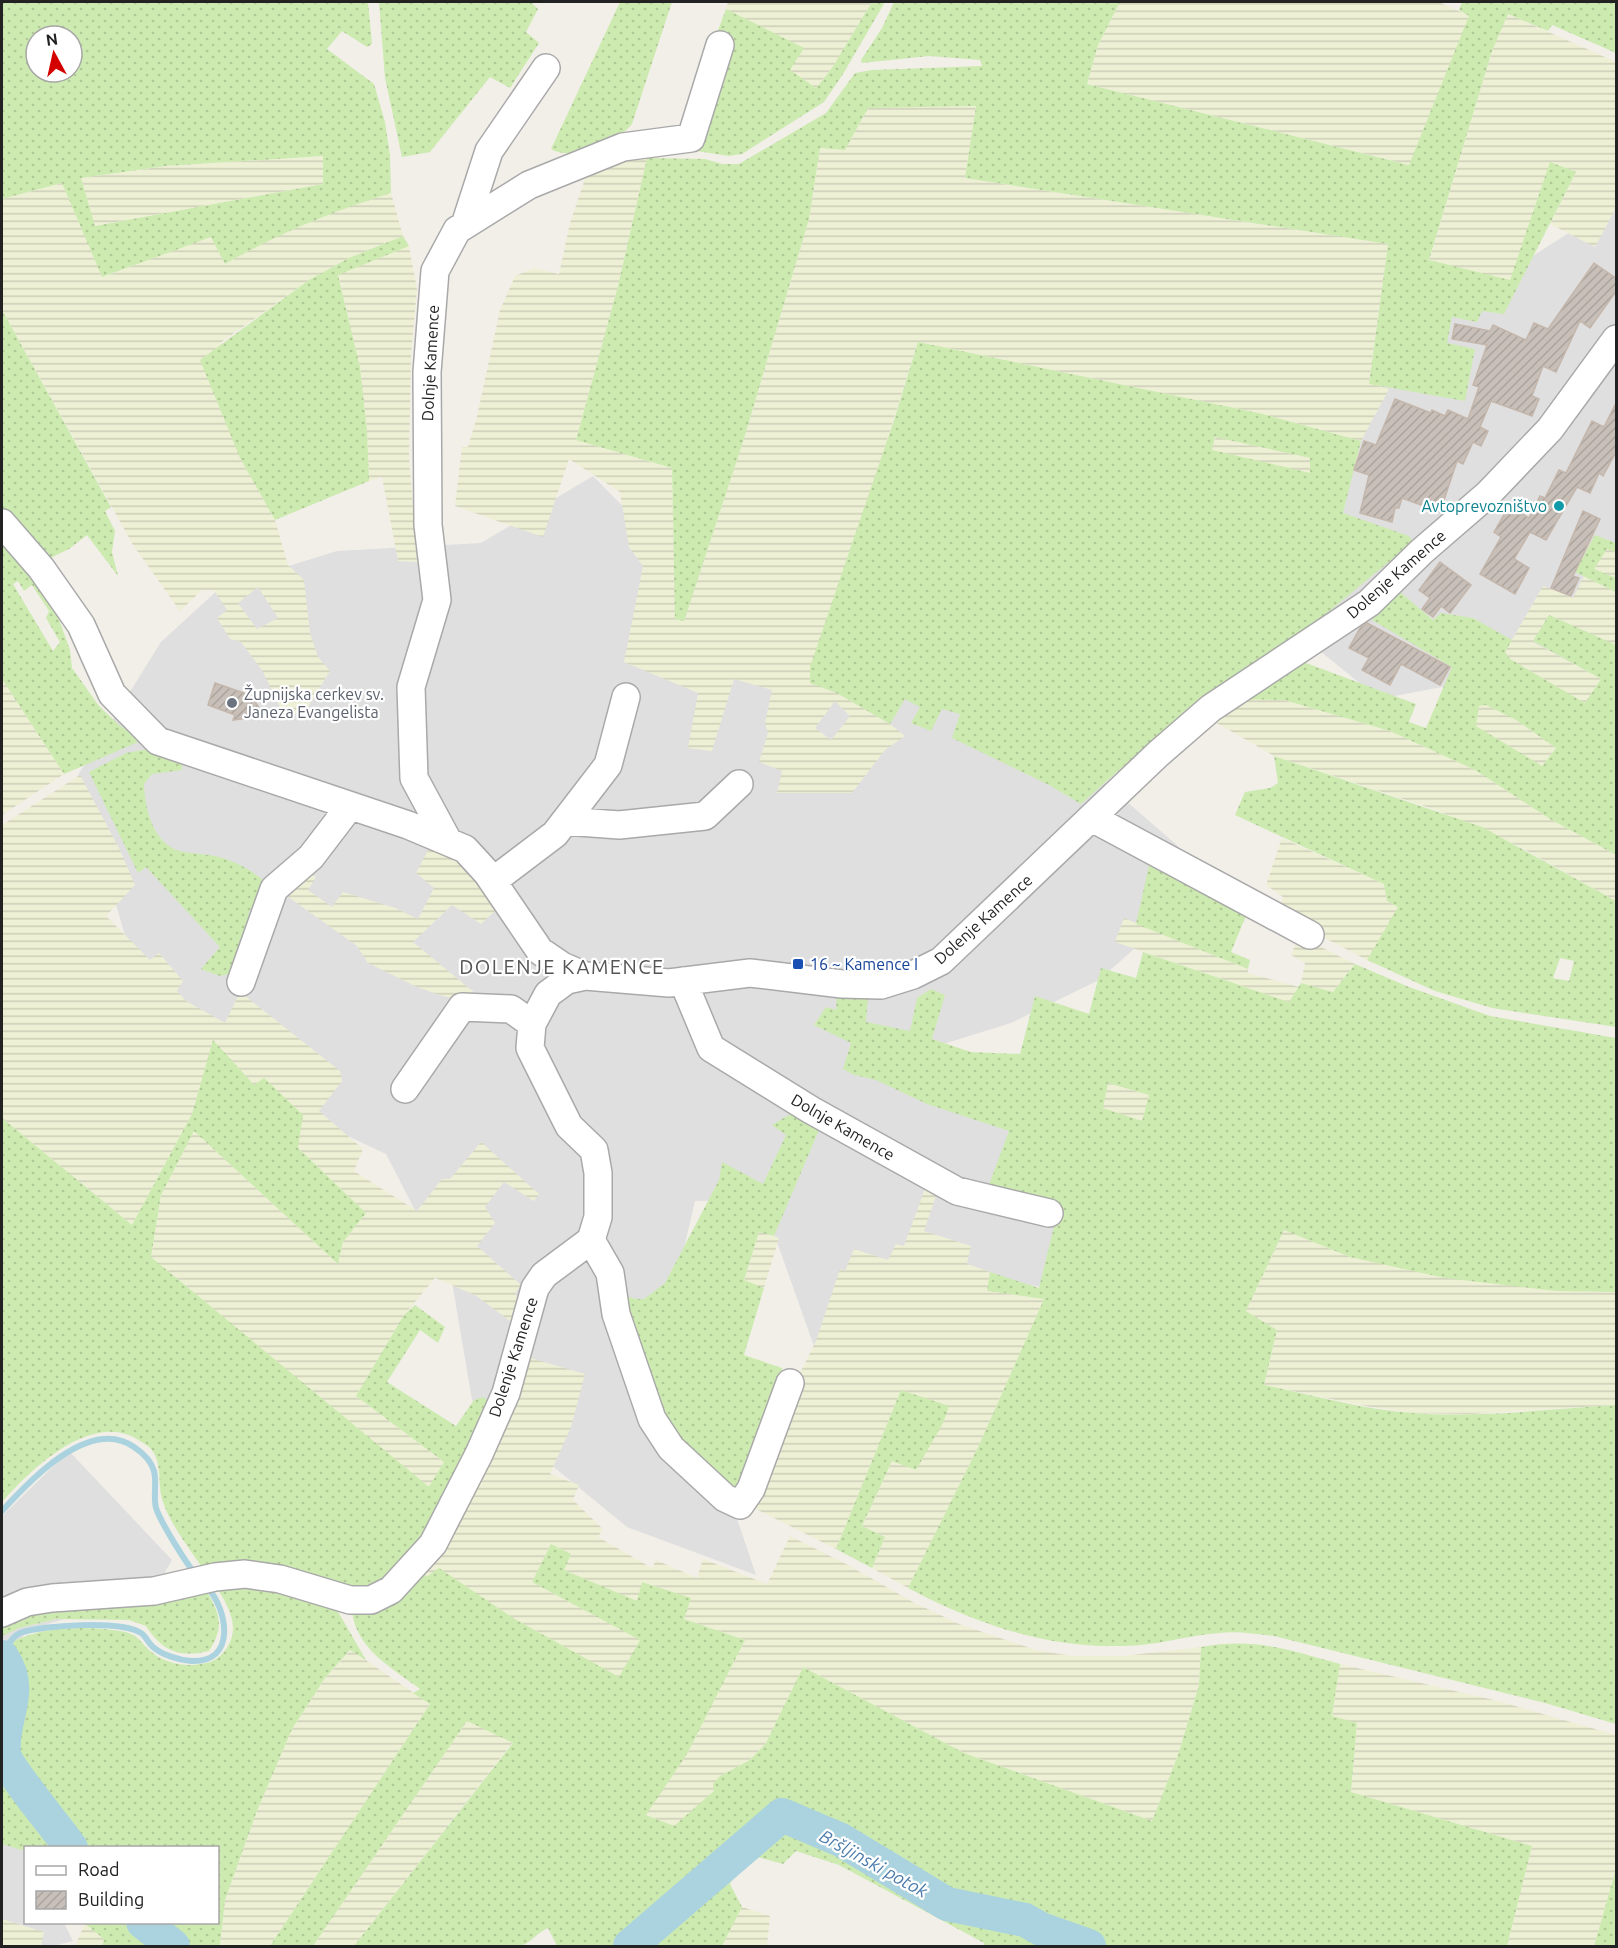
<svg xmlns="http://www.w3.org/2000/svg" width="1618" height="1948" font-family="Ubuntu,sans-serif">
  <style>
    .residential { fill: #e0dfdf }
    .farmland { fill: url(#farmland-rules); fill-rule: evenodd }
    .grass { fill: url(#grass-dots); fill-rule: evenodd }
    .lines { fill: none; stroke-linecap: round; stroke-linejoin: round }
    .stream { stroke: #aad3df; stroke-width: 6 }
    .river { stroke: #aad3df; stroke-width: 34 }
    .building { fill: url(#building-hatch); stroke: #c4b6ab; stroke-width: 1.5 }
    .minor-casing { stroke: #a9a9a9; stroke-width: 30 }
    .minor { stroke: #fff; stroke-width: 27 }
    .culture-dot { fill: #0f9aa8; stroke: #fff; stroke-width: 2 }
    .worship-dot { fill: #6b7280; stroke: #fff; stroke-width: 2 }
    .transit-dot { fill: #1a4fb4; stroke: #fff; stroke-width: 2 }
    .labels { text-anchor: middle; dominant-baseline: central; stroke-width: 4.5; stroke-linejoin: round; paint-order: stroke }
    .street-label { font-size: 16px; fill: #222; stroke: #fff }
    .culture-label { font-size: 16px; fill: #0d838f; stroke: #fff; text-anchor: end }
    .worship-label { font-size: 16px; fill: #5b616d; stroke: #fff; text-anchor: start }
    .transit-label { font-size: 16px; fill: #164399; stroke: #fff; text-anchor: start }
    .water-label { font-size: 18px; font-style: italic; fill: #4a7aab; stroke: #fff }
    .quarter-label { font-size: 20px; letter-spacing: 1.5px; fill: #555; stroke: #fff }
  </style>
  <defs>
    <pattern id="farmland-rules" width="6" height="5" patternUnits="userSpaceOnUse" patternTransform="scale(1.5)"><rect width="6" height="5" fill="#eef0d5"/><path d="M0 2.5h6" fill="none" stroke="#ccceb7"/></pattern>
    <pattern id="grass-dots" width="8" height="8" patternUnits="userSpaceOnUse" patternTransform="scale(1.5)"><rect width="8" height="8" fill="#cdebb0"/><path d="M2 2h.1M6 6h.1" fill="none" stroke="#b0c997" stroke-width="1.8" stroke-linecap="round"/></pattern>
    <pattern id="building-hatch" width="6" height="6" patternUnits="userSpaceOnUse" patternTransform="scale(1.5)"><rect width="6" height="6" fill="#c7bfb8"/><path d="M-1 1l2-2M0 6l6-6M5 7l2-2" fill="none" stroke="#aba49e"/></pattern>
  </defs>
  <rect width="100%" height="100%" fill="#f2efe9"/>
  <path class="residential" d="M 1616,153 L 1616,641 L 1588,659 L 1379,699 L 1271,611 L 1330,456 L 1427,324 L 1592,218 Z
    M 593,476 L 644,528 L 1005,696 L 1179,847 L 1152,933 L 1099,980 L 1011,1023 L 895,1059 L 1057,1149 L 1061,1239 L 1048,1288 L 896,1262 L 820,1363 L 762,1200 L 695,1201 L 663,1338 L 722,1474 L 756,1575 L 627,1527 L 472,1400 L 452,1282 L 386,1154 L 277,1103 L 153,1031 L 78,775 L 161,642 L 221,587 L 337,551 L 481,543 Z
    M 69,1451 L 172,1560 L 154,1591 L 26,1631 L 2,1678 L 2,1516 Z
    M 2,1783 L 26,1848 L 26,1922 L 64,1923 L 73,1941 L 53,1946 L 2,1946 Z"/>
  <path class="farmland" d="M 728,2 L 872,2 L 832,68 L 816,88 L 789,70 L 803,48 L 726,9 Z
    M 1120,2 L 1439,2 L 1470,16 L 1410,165 L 1087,84 L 1098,45 Z
    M 1508,14 L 1616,62 L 1616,208 L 1595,247 L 1550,224 L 1576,172 L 1510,281 L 1429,261 L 1492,51 Z
    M 976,105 L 965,178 L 1388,244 L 1369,383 L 1389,389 L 1361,441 L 1263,414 L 918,342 L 810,683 L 837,693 L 890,724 L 905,736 L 885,750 L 852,793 L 777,793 L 782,771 L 759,762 L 768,733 L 765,723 L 772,690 L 734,679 L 712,751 L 688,748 L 698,693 L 624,662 L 643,566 L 629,547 L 620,492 L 569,459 L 543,537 L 455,506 L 462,447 L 468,447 L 477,416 L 500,310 L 515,276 L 534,268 L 559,274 L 570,223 L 591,161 L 647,158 L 618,286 L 576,440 L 672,468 L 675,619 L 684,621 L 743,442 L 809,219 L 820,148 L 845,150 L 868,108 ZM 835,701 L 850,716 L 831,740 L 815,728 Z
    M 323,156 L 323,184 L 94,226 L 81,178 L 166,166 Z
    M 62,183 L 103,277 L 211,236 L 225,264 L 265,241 L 348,206 L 391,193 L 403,236 L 349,258 L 309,280 L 220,343 L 240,458 L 275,520 L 288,565 L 304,580 L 310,633 L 318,657 L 330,671 L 308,707 L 289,717 L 282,711 L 262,670 L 240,641 L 230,639 L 217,618 L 227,610 L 214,590 L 202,590 L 180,611 L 133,545 L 2,310 L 2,199 ZM 258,587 L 278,618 L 257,629 L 238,603 Z
    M 409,246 L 417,289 L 411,355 L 409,456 L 417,562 L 398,561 L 382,477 L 369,481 L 367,430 L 360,367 L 338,274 Z
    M 1216,437 L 1310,458 L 1310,474 L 1211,450 Z
    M 1607,548 L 1616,552 L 1616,578 L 1594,569 Z
    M 1584,576 L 1616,592 L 1616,645 L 1549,615 L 1533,642 L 1601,679 L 1585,703 L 1510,659 L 1505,652 L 1543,586 L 1573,598 Z
    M 2,679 L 64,774 L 2,815 Z
    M 1257,698 L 1284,700 L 1390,731 L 1475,770 L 1550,819 L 1616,855 L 1616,901 L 1518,846 L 1436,810 L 1274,756 L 1208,718 L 1236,699 Z
    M 1486,705 L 1516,720 L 1556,748 L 1542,766 L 1475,726 L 1479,706 Z
    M 80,775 L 119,848 L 135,885 L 106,916 L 150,960 L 159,953 L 183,981 L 177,991 L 186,1001 L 225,1023 L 240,992 L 340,1071 L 342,1081 L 319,1111 L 363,1149 L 354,1171 L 417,1211 L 442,1179 L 450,1179 L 481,1142 L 539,1194 L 534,1201 L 504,1182 L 485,1207 L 495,1223 L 477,1246 L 521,1285 L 515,1293 L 519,1301 L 513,1323 L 475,1295 L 435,1278 L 404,1315 L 356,1396 L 444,1462 L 429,1488 L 151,1257 L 161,1195 L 194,1131 L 338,1264 L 343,1242 L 366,1213 L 298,1148 L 265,1079 L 254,1085 L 213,1041 L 192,1114 L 132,1225 L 2,1118 L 2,825 Z
    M 1282,838 L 1384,884 L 1387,901 L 1399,907 L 1367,960 L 1277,913 L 1283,897 L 1266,885 Z
    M 432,843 L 464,866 L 495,911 L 481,924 L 452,905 L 413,942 L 481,998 L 464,1000 L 443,996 L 417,987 L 368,963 L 357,946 L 280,891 L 306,872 L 316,877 L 308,890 L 332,907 L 343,892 L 395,908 L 418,919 L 434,888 L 416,873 Z
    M 1124,918 L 1248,969 L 1248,973 L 1299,987 L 1289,1002 L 1115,942 Z
    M 1299,936 L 1355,964 L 1333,992 L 1301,983 L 1305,963 L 1291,955 Z
    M 1108,1083 L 1149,1095 L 1142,1121 L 1102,1108 Z
    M 926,1186 L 938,1190 L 924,1231 L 971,1246 L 967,1264 L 990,1272 L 987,1291 L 1044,1299 L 979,1445 L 908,1588 L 872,1568 L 885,1537 L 862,1526 L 892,1461 L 901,1390 L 836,1549 L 756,1509 L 754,1505 L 799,1375 L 816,1341 L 840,1269 L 845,1271 L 854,1249 L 888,1260 L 896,1244 L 904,1246 Z
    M 1284,1230 L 1350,1257 L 1586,1292 L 1616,1292 L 1616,1405 L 1470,1414 L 1412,1413 L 1365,1406 L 1264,1385 L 1277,1330 L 1246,1311 Z
    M 759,1231 L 779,1238 L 764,1288 L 744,1281 Z
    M 520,1355 L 585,1374 L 571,1427 L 550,1474 L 579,1485 L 573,1500 L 603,1529 L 598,1537 L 652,1568 L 656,1560 L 697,1578 L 703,1559 L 767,1584 L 790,1536 L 848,1565 L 913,1602 L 959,1624 L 1036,1650 L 1072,1656 L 1123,1656 L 1201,1647 L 1199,1685 L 1178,1755 L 1152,1821 L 964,1753 L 803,1667 L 766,1743 L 750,1760 L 720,1776 L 714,1791 L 674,1827 L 645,1814 L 687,1754 L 745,1640 L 684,1619 L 690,1598 L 643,1582 L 638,1602 L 564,1570 L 571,1554 L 551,1544 L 532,1582 L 641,1640 L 619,1678 L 513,1618 L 439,1569 L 428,1576 L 415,1573 Z
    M 351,1650 L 430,1704 L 270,1946 L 220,1946 L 225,1900 L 257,1811 L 292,1729 L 325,1678 Z
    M 1340,1664 L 1498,1701 L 1616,1735 L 1616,1869 L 1594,1946 L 1507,1946 L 1532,1846 L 1351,1792 L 1357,1724 L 1332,1717 Z
    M 467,1721 L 513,1742 L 354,1946 L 313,1946 Z
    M 742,1907 L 770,1916 L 767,1946 L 722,1946 Z
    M 2,1919 L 44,1932 L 41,1946 L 2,1946 Z
    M 85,1923 L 104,1939 L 102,1946 L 75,1946 Z"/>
  <path class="grass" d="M 2,2 L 368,2 L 372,44 L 367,47 L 342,31 L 327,49 L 374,84 L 385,122 L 390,155 L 391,193 C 333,211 277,234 225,264 L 211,237 L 102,277 L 62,183 L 2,199 ZM 36,36 L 72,36 L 72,72 L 36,72 ZM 323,156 L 323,184 L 95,226 L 81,178 L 166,166 Z
    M 379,2 L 531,2 L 538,9 L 526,32 L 539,43 L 510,88 L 490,77 L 430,152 L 402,157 L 385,78 Z
    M 620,2 L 672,2 L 632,124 C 617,143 573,162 551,149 Z
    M 872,2 L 885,2 L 843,74 L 824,102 L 742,154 L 729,156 L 690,150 L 705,65 L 726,9 L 804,48 L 790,70 L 816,88 L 832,68 Z
    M 894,2 L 1120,2 L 1098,45 L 1087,84 L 1409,165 L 1469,16 L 1459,10 L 1462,2 L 1616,2 L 1616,53 L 1552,25 L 1548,31 L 1508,14 L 1492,51 L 1429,260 L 1510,280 L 1550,162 L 1576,172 L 1504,314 L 1482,311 L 1477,322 L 1452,317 L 1447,343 L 1475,349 L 1465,401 L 1369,384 L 1388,244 L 965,178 L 976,106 L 868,108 L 845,150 L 820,148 L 809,219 L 743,442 L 684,621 L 675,619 L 672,468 L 576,440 L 618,286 L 647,158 L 705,159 L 722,164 L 739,164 L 826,113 L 855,73 L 872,70 L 982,66 L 980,60 L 929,56 L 862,63 L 861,60 L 882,28 Z
    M 403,236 L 409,246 L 338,275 L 360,367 L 367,430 L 369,481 L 275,520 L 240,458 L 200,360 L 309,280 L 349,258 Z
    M 2,310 L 111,507 L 105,511 L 115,531 L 112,552 L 118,576 L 87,535 L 69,549 L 46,560 L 27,544 L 2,508 Z
    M 918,342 L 1263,414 L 1361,441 L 1343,513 L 1409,536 L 1413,542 L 1316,622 L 1200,698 L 1081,804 L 1049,785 L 952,738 L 960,714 L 942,709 L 931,731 L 911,723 L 920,707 L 905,699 L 890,724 L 837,693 L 810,683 L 810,667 L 894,420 ZM 1215,437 L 1310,458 L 1310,473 L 1212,450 Z
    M 2,534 L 57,614 L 70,650 L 72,668 L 99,706 L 120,726 L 143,740 L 64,774 L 2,679 ZM 18,581 L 24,591 L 32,585 L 49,611 L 46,618 L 60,642 L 53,651 L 13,584 Z
    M 1595,535 L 1616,543 L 1616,552 L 1607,549 L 1594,569 L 1616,578 L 1616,592 L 1575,572 Z
    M 1400,592 L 1433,620 L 1441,613 L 1473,618 L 1512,640 L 1505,652 L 1510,659 L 1585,703 L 1601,679 L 1533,641 L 1549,615 L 1616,645 L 1616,855 L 1550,819 L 1475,770 L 1390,731 L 1284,700 L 1236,699 L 1298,660 L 1416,704 L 1409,722 L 1426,728 L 1452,667 L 1372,620 ZM 1486,705 L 1516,720 L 1556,748 L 1542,766 L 1476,726 L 1479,706 Z
    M 166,746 L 181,756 L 182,770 L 152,774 L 144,784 C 145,806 150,832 169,846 C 179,854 202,853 214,856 C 235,860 251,870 267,883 L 249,912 L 242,960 L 233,973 L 220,976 L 201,969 L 220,947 L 146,867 L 138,873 L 89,772 L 126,753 Z
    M 1274,756 L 1482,827 L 1616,901 L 1616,1027 L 1492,1008 L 1435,991 L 1367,960 L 1398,907 L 1387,901 L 1384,884 L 1235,815 L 1245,792 L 1270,788 L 1278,783 ZM 1560,958 L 1574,961 L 1569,981 L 1553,978 Z
    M 1150,861 L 1248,911 L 1231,952 L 1250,960 L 1248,969 L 1136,924 Z
    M 1143,952 L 1289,1002 L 1301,983 L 1333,992 L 1355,964 L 1409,987 L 1490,1016 L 1616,1038 L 1616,1292 L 1556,1291 L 1445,1278 L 1350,1257 L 1284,1230 L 1246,1311 L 1277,1330 L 1264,1385 C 1313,1395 1364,1410 1414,1413 C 1481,1418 1549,1409 1616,1405 L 1616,1724 L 1545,1703 L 1274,1636 C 1255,1634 1237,1631 1219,1633 C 1187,1635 1157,1646 1123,1646 C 1045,1648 976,1624 908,1588 L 979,1445 L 1044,1299 L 987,1291 L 990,1272 L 1039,1288 L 1058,1210 L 987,1190 L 1009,1131 L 927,1104 L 876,1080 L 854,1075 L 843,1069 L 851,1043 L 814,1025 L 826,1007 L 836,1010 L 837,992 L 868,997 L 866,1022 L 910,1031 L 917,998 L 931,989 L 945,995 L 932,1039 L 971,1052 L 1020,1054 L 1035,996 L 1089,1014 L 1101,968 L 1136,978 ZM 1108,1083 L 1149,1095 L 1142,1121 L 1103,1108 Z
    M 213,1040 L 254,1085 L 264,1078 L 303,1115 L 298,1148 L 366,1213 L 343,1242 L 338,1264 L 194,1131 L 161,1195 L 151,1257 L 429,1487 L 444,1462 L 356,1396 L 404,1315 L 415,1305 L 445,1327 L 438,1343 L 420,1330 L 387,1382 L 456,1426 L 474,1400 L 483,1397 L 491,1402 C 460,1475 435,1540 369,1590 L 205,1572 C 191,1550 171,1526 163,1502 C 157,1486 163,1463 151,1449 C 149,1446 143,1443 140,1441 C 93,1409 32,1468 2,1502 L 2,1118 L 132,1225 L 192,1114 Z
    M 794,1112 L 819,1130 L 774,1236 L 759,1232 L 744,1280 L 764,1288 L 744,1355 L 782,1368 L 783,1380 L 744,1489 L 730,1496 L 654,1415 L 620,1294 L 636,1299 L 644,1299 L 665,1283 L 719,1180 L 722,1162 L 763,1184 L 786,1135 L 772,1125 Z
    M 901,1390 L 949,1406 L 943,1423 L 916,1470 L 892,1461 L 862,1526 L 885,1537 L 872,1568 L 836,1549 Z
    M 551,1544 L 571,1554 L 564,1570 L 637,1601 L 642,1582 L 691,1598 L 684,1619 L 745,1640 L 687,1754 L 646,1815 L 674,1826 L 714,1791 L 713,1784 L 720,1776 L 750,1760 L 766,1743 L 803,1667 L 964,1753 L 1152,1821 L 1178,1755 L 1199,1685 L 1201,1647 C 1254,1637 1289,1650 1340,1664 L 1332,1716 L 1357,1723 L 1351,1792 L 1532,1846 L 1507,1946 L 984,1946 L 984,1943 L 839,1865 L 796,1851 L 783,1864 L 746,1854 L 730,1884 L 742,1907 L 722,1946 L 557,1946 L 548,1928 C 537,1933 532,1941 522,1946 L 354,1946 L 513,1743 L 467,1721 L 313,1946 L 270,1946 L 430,1704 L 413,1693 L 420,1689 C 392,1668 356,1649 352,1611 L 415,1573 L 428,1576 L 439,1568 L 513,1618 L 619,1677 L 640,1640 L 532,1582 Z
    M 215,1585 L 268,1587 L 337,1610 L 366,1660 L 350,1650 L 325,1678 L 292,1729 L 257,1811 L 225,1900 L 220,1946 L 102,1946 L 104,1939 L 84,1923 L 218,1922 L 218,1848 L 26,1848 L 25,1851 L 2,1844 L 2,1742 C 7,1738 13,1735 16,1731 C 27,1716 29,1682 23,1666 C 19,1656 11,1654 12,1642 C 43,1626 86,1626 120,1631 C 136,1633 139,1640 149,1650 C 163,1663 183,1667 201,1664 C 213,1663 223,1656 229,1644 C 240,1624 226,1602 215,1585 Z
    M 204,1587 C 219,1612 226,1625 209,1651 C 179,1658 162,1651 146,1626 L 129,1620 L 56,1619 L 19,1628 L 2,1636 L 2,1616 Z
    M 1616,1869 L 1616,1946 L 1594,1946 Z"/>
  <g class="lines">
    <path class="stream" d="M 2,1511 C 30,1480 90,1416 134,1447 C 143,1453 151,1460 154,1471 C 157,1483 153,1496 156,1508 C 161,1523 186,1563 196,1575
      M 2,1653 C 6,1647 13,1636 20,1633 C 42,1625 121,1620 141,1633 C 146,1636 148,1643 153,1647 C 162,1655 179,1660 191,1661 C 237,1663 228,1610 207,1587"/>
    <path class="river" d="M 2,1657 C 26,1693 0,1718 4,1754 C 8,1770 59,1830 71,1848
      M 143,1922 L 173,1946
      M 630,1946 L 782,1815 L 841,1840 L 947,1904 L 1025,1920 L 1041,1929 L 1089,1946"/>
  </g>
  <path class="building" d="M 1594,263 L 1617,279 L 1617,290 L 1590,328 L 1580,321 L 1556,372 L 1543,366 L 1532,396 L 1539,399 L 1532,416 L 1491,401 L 1480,427 L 1488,431 L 1481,446 L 1473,442 L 1463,464 L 1457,461 L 1440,512 L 1402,498 L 1399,508 L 1395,508 L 1392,522 L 1360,513 L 1369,475 L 1354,470 L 1364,441 L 1376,445 L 1395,399 L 1431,413 L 1432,410 L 1445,416 L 1448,410 L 1468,419 L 1479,387 L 1473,385 L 1487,345 L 1452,339 L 1455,324 L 1490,331 L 1493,325 L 1526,340 L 1534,323 L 1548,329 Z
    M 1617,401 L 1617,450 L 1603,476 L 1599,473 L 1590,493 L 1577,487 L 1546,540 L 1530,532 L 1514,559 L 1529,568 L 1515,594 L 1480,574 L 1501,537 L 1494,532 L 1509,506 L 1529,518 L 1540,496 L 1545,498 L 1559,470 L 1566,473 L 1592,421 L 1604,427 Z
    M 1583,511 L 1600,519 L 1573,576 L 1579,578 L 1571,596 L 1551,588 Z
    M 1440,562 L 1471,585 L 1450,613 L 1441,606 L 1433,617 L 1422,609 L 1430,598 L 1419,590 Z
    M 1367,623 L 1450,667 L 1440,685 L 1401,664 L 1390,685 L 1362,670 L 1369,658 L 1349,648 L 1360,628 Z
    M 215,683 L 247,694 L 246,698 L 255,701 L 259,708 L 255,717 L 233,720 L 235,715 L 208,705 Z"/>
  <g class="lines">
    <g class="minor-casing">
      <path id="minor" d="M 465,225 L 489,151 L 546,68
        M 2,523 L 41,568 L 81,625 L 112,694 L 158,741 L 408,825 L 465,849 L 487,873 L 540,951 L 562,966 L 585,976
        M 1092,818 L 1310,935
        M 565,821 L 619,825 L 705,816 L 739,784
        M 448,841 L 414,778 L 411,687 L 437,600 L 428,525 L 427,372 L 435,271 L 457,230 L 529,185 L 623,147 L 691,138 L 720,45
        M 493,881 L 555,834 L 608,765 L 626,697
        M 683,981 L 711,1048 L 811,1110 L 957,1191 L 1049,1213
        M 241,982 L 274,889 L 311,857 L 350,806
        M 405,1089 L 462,1007 L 511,1009 L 532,1024
        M 591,1240 L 610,1273 L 616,1314 L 652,1419 L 671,1448 L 725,1498 L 740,1505 L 751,1489 L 790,1383
        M 2,1613 L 27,1602 L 52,1598 L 154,1591 L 215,1577 L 245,1574 L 280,1579 L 350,1600 L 371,1600 L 391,1590 L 433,1544 L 479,1454 L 506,1393 L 535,1288 L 544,1275 L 591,1240 L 598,1217 L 598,1173 L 594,1150 L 569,1126 L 530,1048 L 532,1024 L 548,994 L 567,980 L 585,976 L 669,983 L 750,973 L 842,984 L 881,985 L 913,975 L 941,961 L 1158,754 L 1211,708 L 1369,603 L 1421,552 L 1488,494 L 1550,429 L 1616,339"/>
    </g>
    <use href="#minor" class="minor"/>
  </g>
  <circle class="culture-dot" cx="1559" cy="506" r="6"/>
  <circle class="worship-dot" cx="232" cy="703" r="6"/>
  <rect class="transit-dot" x="792" y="958" width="12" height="12" rx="3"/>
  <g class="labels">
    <g class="street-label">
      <text transform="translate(430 363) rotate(-87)">Dolnje Kamence</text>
      <text transform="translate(1396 574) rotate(-41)">Dolenje Kamence</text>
      <text transform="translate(983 919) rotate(-42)">Dolenje Kamence</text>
      <text transform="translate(843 1127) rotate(30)">Dolnje Kamence</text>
      <text transform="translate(513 1357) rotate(-72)">Dolenje Kamence</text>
    </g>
    <g class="culture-label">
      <text x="1547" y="506">Avtoprevozništvo</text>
    </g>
    <g class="worship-label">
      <text x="244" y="694">Župnijska cerkev sv.<tspan x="244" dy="18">Janeza Evangelista</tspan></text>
    </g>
    <g class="transit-label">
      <text x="810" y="964">16 ~ Kamence I</text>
    </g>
    <g class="water-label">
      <text transform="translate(874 1863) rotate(29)">Bršljinski potok</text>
    </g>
    <g class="quarter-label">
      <text x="562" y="966">DOLENJE KAMENCE</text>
    </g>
  </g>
  <rect width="1618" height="1948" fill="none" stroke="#222222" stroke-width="6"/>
  <rect x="24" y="1846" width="195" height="78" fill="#ffffff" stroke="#a7a7a7" stroke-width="1.5"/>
  <rect x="36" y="1866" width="30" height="9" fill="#ffffff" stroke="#a7a7a7" stroke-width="1.5"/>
  <text x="78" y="1876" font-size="18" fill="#222222">Road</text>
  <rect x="36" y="1891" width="30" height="18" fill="url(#building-hatch)" stroke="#a7a7a7" stroke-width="1.5"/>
  <text x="78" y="1906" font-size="18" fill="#222222">Building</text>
  <g transform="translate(54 54) rotate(352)"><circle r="28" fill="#ffffff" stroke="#a7a7a7" stroke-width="1.5"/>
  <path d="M0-4.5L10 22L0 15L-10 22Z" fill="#d40000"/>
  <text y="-9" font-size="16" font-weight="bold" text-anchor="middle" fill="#222222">N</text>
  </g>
</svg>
